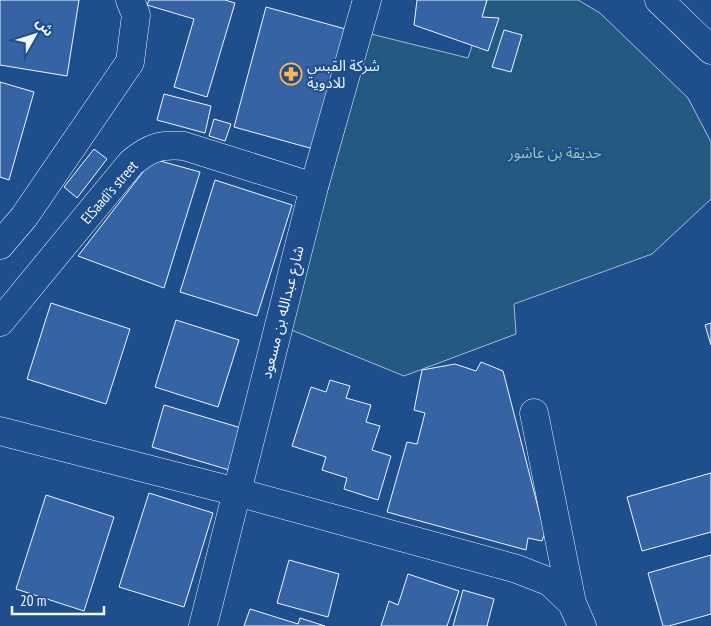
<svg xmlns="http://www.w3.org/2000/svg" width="711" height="626" font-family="'PT Sans Narrow','Noto Sans Arabic',sans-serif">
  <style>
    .green { fill: #245a82; stroke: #a8bbd7 }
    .building { fill: #3563a3; stroke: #f2f6ff }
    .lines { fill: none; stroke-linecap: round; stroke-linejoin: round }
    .minor-casing { stroke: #f2f6ff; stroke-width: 29 }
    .minor { stroke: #1f4e8c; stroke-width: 28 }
    .labels { text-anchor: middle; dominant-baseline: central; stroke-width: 4; stroke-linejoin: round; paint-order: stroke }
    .poi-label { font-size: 15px; fill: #f2f6ff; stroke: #1f4e8c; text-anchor: start }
    .park-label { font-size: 15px; fill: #97c8a6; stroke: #1f4e8c }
    .street-label { font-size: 15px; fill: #f2f6ff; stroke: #1f4e8c }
  </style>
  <rect width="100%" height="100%" fill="#1f4e8c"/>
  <path class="green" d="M 487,0 L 578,0 L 600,13 L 688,98 L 711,142 L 711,199 L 652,254 L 514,304 L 516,334 L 404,376 L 289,329 L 371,34 L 468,58 Z"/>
  <path class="building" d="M 0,0 L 79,0 L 67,76 L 0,65 Z
    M 149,0 L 225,0 L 235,3 L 207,97 L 174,87 L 194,19 L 147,5 Z
    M 417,0 L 487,0 L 482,17 L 499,18 L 488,51 L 414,25 Z
    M 266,7 L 349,30 L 317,150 L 234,127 Z
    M 504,30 L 522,35 L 511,72 L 492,67 Z
    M 0,82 L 34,92 L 9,180 L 0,177 Z
    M 164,94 L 211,106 L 205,133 L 157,120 Z
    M 214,119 L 231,124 L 225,141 L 209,136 Z
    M 94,149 L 107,159 L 77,198 L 64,187 Z
    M 153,159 L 200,172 L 164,288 L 78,256 Z
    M 215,180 L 292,205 L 257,316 L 180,292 Z
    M 51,303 L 130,329 L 106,404 L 27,379 Z
    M 176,320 L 239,340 L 218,407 L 155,387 Z
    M 711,323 L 711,345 L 705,325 Z
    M 481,362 L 503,371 L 541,519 L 549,522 L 542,541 L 528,538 L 526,550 L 387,512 L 407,442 L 417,444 L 425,413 L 414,410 L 422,370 L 455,364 L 476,371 Z
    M 330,380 L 350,386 L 346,398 L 371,405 L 366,422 L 380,426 L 372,450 L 391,456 L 378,500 L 344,489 L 347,478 L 322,470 L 326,457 L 292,446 L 311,387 L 326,392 Z
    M 164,405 L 248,430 L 236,472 L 152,447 Z
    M 711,473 L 711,532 L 642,551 L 627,497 Z
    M 149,493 L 213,513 L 184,607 L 119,587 Z
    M 46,495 L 114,517 L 84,611 L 16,589 Z
    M 711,555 L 711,614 L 669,626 L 663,626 L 648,573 Z
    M 289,560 L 339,574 L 328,617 L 277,603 Z
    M 408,574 L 459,591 L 447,626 L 381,626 L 389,601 L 398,605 Z
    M 463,590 L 494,599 L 487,626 L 453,626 Z
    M 250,609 L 298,624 L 300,618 L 325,626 L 244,626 Z"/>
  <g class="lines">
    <g class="minor-casing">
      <path id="minor" d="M 659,0 L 711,50
        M 0,245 L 24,217 L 130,62 L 136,15 L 130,0
        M 0,322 L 131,163 C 149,148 160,144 184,146 L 314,187
        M 534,413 L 572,603 L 582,626
        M 0,431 L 237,492 L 517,569 L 550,582 L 572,603
        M 203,626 L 314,187 L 367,0"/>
    </g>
    <use href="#minor" class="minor"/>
  </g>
  <defs>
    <g id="pharmacy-ring" transform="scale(1.125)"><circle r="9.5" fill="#1f4e8c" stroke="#ffb74d" stroke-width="1.5"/><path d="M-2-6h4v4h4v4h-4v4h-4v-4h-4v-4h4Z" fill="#ffb74d"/></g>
  </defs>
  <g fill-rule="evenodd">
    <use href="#pharmacy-ring" x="291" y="74"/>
  </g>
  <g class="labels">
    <g class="poi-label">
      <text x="307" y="65">شركة القبس<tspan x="307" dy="17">للادوية</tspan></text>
    </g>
    <g class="park-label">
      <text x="555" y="152">حديقة بن عاشور</text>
    </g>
    <g class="street-label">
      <text transform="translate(109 192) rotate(-49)">ElSaadi’s street</text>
      <text transform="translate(282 312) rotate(-76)">شارع عبدالله بن مسعود</text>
    </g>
  </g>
  <g transform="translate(35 35) rotate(51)" stroke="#1f4e8c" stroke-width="4" paint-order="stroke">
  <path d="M0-4L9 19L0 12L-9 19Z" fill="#f2f6ff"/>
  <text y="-8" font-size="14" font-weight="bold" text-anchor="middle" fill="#f2f6ff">ش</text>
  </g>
  <path d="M12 606v8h92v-8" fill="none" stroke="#f2f6ff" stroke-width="2.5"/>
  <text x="20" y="606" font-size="15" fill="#f2f6ff" stroke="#1f4e8c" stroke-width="4" paint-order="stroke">20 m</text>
</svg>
